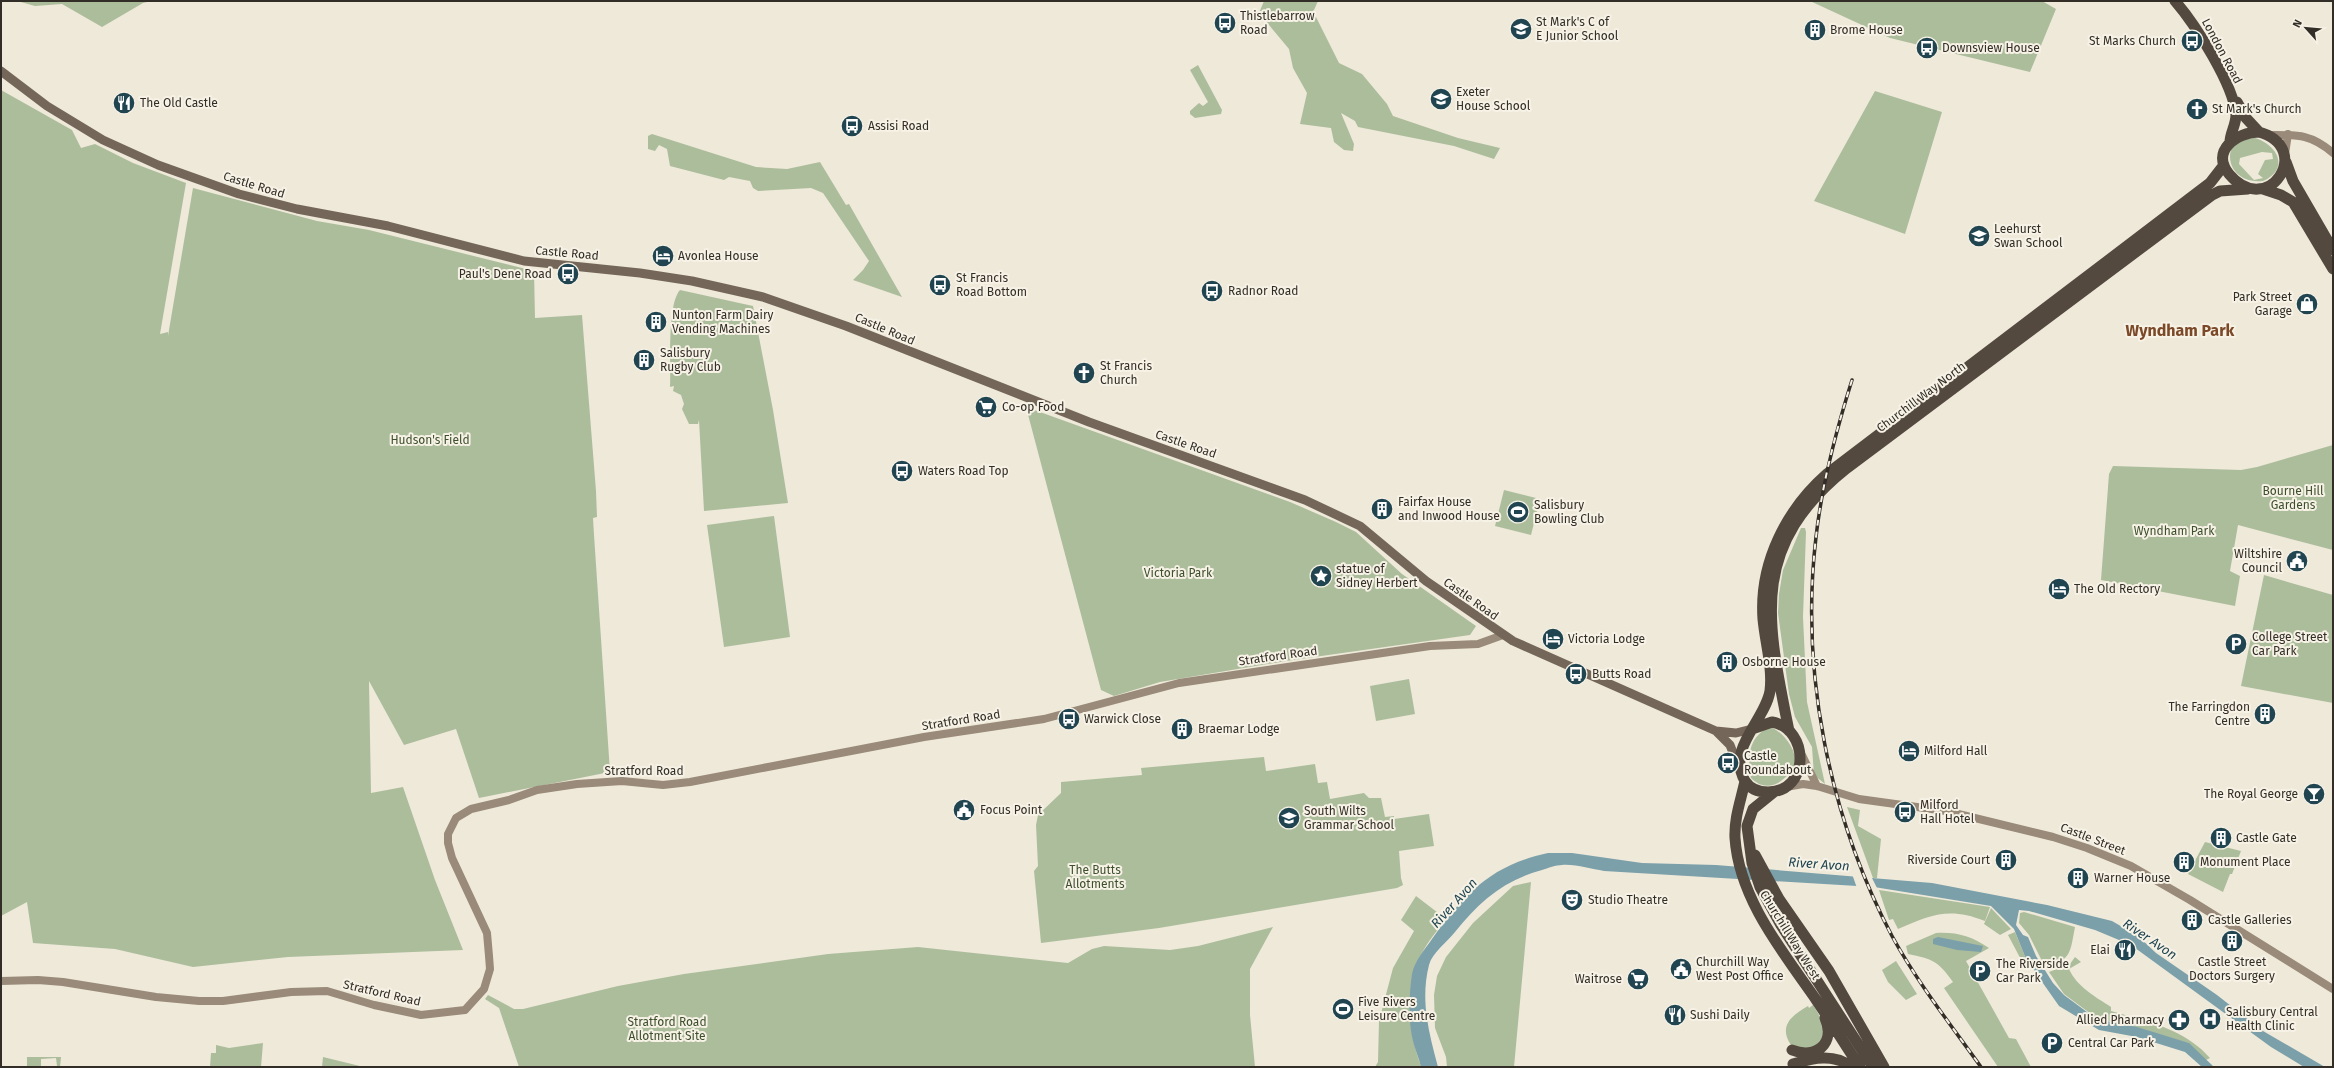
<svg xmlns="http://www.w3.org/2000/svg" width="2334" height="1068" viewBox="0 0 2334 1068" font-family="'Fira Sans',sans-serif">
	<rect width="100%" height="100%" fill="#efe9da"/>
	<path fill="#acbd9b" fill-rule="evenodd" d="M17 1H151L143 3 102 27 62 4 35 6Z
		M1264 1H1318L1314 10 1308 14 1310 19 1316 17 1339 63 1362 74 1387 104 1393 116 1458 138 1500 148 1494 159 1454 146 1358 127 1355 121 1341 113 1354 144 1353 151 1344 150 1334 142 1331 128 1300 124 1307 93 1293 68 1289 49 1259 13Z
		M1810 1H2042L2056 9 2030 72 1890 38Z
		M1198 65 1222 110 1221 114 1195 118 1190 114V111L1199 103 1203 106 1208 102 1190 70Z
		M1 90 72 130 81 148 95 144 133 163 186 183 160 334 168 332V336L193 188 317 221 369 230 534 271 535 318 582 315 596 491 597 517 593 518 594 535 610 772 479 798 456 729 404 745 369 681 371 793 403 787 435 880 463 950 288 957 193 967 115 949 33 943 27 902 1 916Z
		M1875 91 1942 112 1905 234 1814 201Z
		M652 134 756 167 787 169 820 162 846 205 849 204 902 297 853 280 863 270 869 261 823 193 811 188 758 191 753 188 750 181 729 177 724 180 670 166 667 149 659 145 655 151 648 149V136Z
		M2255 138C2278 145 2290 169 2263 181 2229 185 2220 148 2242 139 2246 138 2251 138 2255 138ZM2262 152 2272 153 2273 159 2265 160 2258 174 2263 178 2254 180 2239 164 2240 158Z
		M680 290 753 306 773 410 788 503 704 511 699 420 698 424H689L682 409 684 404 681 395 673 391 674 386 670 387C671 365 667 304 680 290Z
		M1026 407 1290 502 1336 522 1356 532 1402 574 1476 626 1470 635 1286 661 1160 682 1114 696 1101 690Z
		M2333 445V550L2238 525 2230 571 2240 576 2235 606 2101 580 2109 474 2113 466 2241 470 2257 467Z
		M1504 490 1540 499 1531 535 1495 526Z
		M774 516 790 637 724 647 707 525Z
		M1801 528H1805L1806 532 1803 617 1807 702 1825 784 1814 775 1812 747 1795 717 1789 694 1778 613 1779 594 1783 570Z
		M2264 575 2333 595V703L2241 686Z
		M1409 679 1415 714 1376 721 1370 686Z
		M1771 727C1785 734 1795 748 1796 764 1786 781 1768 795 1751 778 1747 759 1748 735 1771 727Z
		M1264 757 1266 771 1315 764 1318 783 1327 782 1330 799 1364 793 1369 798H1381L1385 817 1394 816V819L1429 814 1434 846 1399 851 1401 878 1403 885 1397 888 1159 928 1041 943 1034 871 1038 866 1036 825 1038 815 1061 793V782L1142 775 1141 768Z
		M1847 807 1860 810 1858 826 1881 839 1877 878H1873Z
		M2205 842 2241 851 2232 874H2230L2223 892 2188 874Z
		M1531 882 1514 1067H1447L1446 1057 1435 1028 1434 995 1437 976 1446 957 1473 923 1513 886Z
		M1879 890 1990 907 1985 921C1950 907 1932 914 1898 929L1893 919 1889 920Z
		M1416 896 1446 919C1438 930 1427 942 1421 955 1405 989 1408 1032 1421 1066L1375 1067 1378 1062 1379 1021 1393 968 1414 931 1401 920Z
		M1991 908 2011 929 2000 935 1984 924Z
		M2024 912 2075 927C2070 953 2072 958 2046 969L2029 935 2019 923 2020 913Z
		M1273 927 1250 969V1015L1255 1067H519L499 1008 485 999 488 995 514 1009H523L618 986 684 974 828 954 918 947 1068 963 1092 949 1104 946 1170 950 1198 946Z
		M2015 932 2026 959 2033 966 2026 969 2008 935Z
		M1936 933C1957 932 1971 936 1989 948L1966 961 2009 1038 2016 1039 2031 1067H1998L1944 988 1953 982C1938 961 1933 959 1908 954L1906 946Z
		M2075 957 2081 962 2069 969C2077 987 2096 997 2111 1007V1011C2146 1021 2185 1029 2210 1058L2206 1060 2188 1043 2095 1017 2064 994 2049 972 2070 964Z
		M1896 961 1917 994 1906 1000 1888 982 1882 970Z
		M1813 1005C1825 1024 1831 1036 1809 1050L1791 1045C1778 1026 1792 1015 1808 1006L1809 1008Z
		M263 1043 261 1067H210L211 1053H216V1045L229 1048Z
		M27 1057H61L60 1067 57 1066 56 1058 41 1059V1067H27Z
		M323 1057 364 1067H322Z"/>
	<path fill="#7ba0aa" d="M1548 853H1572L1642 863 1716 865 1932 883 2047 905 2112 921 2138 936 2156 953 2217 995 2263 1031 2325 1067H2304L2271 1047 2131 945 2095 930 2029 911 2019 910 2016 925 2023 935 2028 937 2036 956 2053 983 2064 995 2087 1012 2102 1020 2137 1027 2189 1043 2214 1067H2202L2185 1052 2137 1037 2099 1030 2059 1006 2026 959 2014 929 1991 906 1874 887 1604 871C1591 869 1576 864 1562 865 1556 865 1548 868 1542 870 1504 880 1479 902 1455 932 1447 942 1432 953 1429 965 1420 1001 1429 1033 1438 1067H1421C1419 1058 1415 1050 1413 1041 1408 1021 1409 994 1412 974 1414 962 1425 949 1432 939 1464 894 1491 865 1548 853Z
		M1938 937 1983 946 1981 952 1957 950 1933 944V939Z"/>
	<path fill="#efe9da" d="M1852 874 1871 876 1878 890 1857 888Z"/>
	<g fill="none" stroke-linecap="round" stroke-linejoin="round">
		<path stroke="#998a79" stroke-width="8" d="M2267 135C2296 135 2310 133 2333 153
			M2285 154 2288 134
			M1802 755 1817 786
			M1786 787 1803 784 1817 786 1859 799 1946 811 2053 837 2087 848 2131 866 2190 900 2333 989
			M1 981 38 980 63 982 156 997 199 1001H223L291 992 327 991 374 1005 421 1015 465 1010 484 989 490 969 489 956 487 933 452 858 448 843V834L456 818 471 809 509 800 537 790 577 784 622 781 663 785 690 782 924 737 1044 719 1179 683 1430 646 1478 644 1503 635"/>
		<path stroke="#746759" stroke-width="9" d="M1 71 47 106 103 140 158 165 239 194 297 209 388 226 524 261 640 273 692 281 763 297 846 326 1089 422 1305 500 1360 526 1426 581 1513 641 1716 731 1736 733 1752 729
			M1717 732 1730 745 1739 768"/>
		<path stroke="#53493f" stroke-width="11" d="M2175 1C2195 24 2234 85 2236 115 2236 125 2230 133 2230 142
			M2237 102 2246 118 2259 132
			M2259 132C2315 148 2268 220 2229 174 2210 151 2237 132 2259 132Z
			M2286 162 2293 181 2333 250
			M2263 189 2281 195 2293 202 2333 269
			M1752 729 1772 722C1810 729 1810 792 1768 792 1759 792 1750 789 1745 781 1726 748 1765 721 1770 691 1773 668 1765 642 1763 619 1759 563 1786 510 1827 474L2210 183 2224 165
			M1789 731C1767 621 1748 547 1847 468L2212 195 2220 191 2248 189
			M1745 781C1741 800 1734 818 1735 838 1739 899 1783 952 1817 1001 1832 1023 1845 1045 1860 1067
			M1774 792 1753 809 1747 826 1752 863 1760 887 1781 925 1873 1067
			M1755 855 1779 899 1829 971 1884 1067
			M1792 1050C1816 1060 1836 1043 1825 1018
			M1793 1064C1812 1058 1835 1053 1851 1067"/>
		<g stroke="#332d27" stroke-width="3.5">
			<path id="rail" d="M1852 380C1836 431 1822 483 1816 537 1800 672 1829 816 1892 936 1917 982 1951 1025 1981 1067"/>
		</g>
		<use href="#rail" stroke="#f7f2e6" stroke-width="2" stroke-dasharray="6" stroke-linecap="butt"/>
	</g>
	<defs>
		<g id="bus-disc" transform="scale(1.15)"><circle r="9.5" fill="#204551" stroke="#f7f2e6"/><path d="M-5-6H5V4H4V6H2V4H-2V6H-4V4H-5ZM-3.5-4V0h7V-4ZM-3.5 1.2v1.5H-2V1.2ZM2 1.2v1.5H3.5V1.2Z" fill="#fff"/></g>
		<g id="school-disc" transform="scale(1.15)"><circle r="9.5" fill="#204551" stroke="#f7f2e6"/><path d="M0-5L7-2L0 1L-7-2ZM-4 1L0 2.5L4 1V4Q0 6-4 4Z" fill="#fff"/></g>
		<g id="building-disc" transform="scale(1.15)"><circle r="9.5" fill="#204551" stroke="#f7f2e6"/><path d="M-4-6H4V6H1V3H-1V6H-4ZM-2.5-4.3h1.7v1.8h-1.7ZM.8-4.3h1.7v1.8H.8ZM-2.5-1h1.7V.8h-1.7ZM.8-1h1.7V.8H.8Z" fill="#fff"/></g>
		<g id="restaurant-disc" transform="scale(1.15)"><circle r="9.5" fill="#204551" stroke="#f7f2e6"/><path d="M-5-6h1v4h1v-4h1v4h1v-4h1v5L-1.5 .5V6h-2V.5L-5-1ZM5-6V6H3V1.5H1.5Q1.5-4 5-6Z" fill="#fff"/></g>
		<g id="church-disc" transform="scale(1.15)"><circle r="9.5" fill="#204551" stroke="#f7f2e6"/><path d="M-1.2-6h2.4v3.5h3.3v2.4h-3.3V6h-2.4V-.1h-3.3v-2.4h3.3Z" fill="#fff"/></g>
		<g id="hotel-disc" transform="scale(1.15)"><circle r="9.5" fill="#204551" stroke="#f7f2e6"/><path d="M-6-4.5h1.5V1H6V5H4.5V3h-9V5H-6ZM-4 0a1.8 1.8 0 1 1 3.6 0ZM.5 0V-2.5h3Q6-2.5 6 0Z" fill="#fff"/></g>
		<g id="shop-disc" transform="scale(1.15)"><circle r="9.5" fill="#204551" stroke="#f7f2e6"/><path d="M-5-2.5h2.3a2.7 3.5 0 0 1 5.4 0H5L5.5 6h-11ZM-1.5-2.5h3a1.5 2.3 0 0 0-3 0Z" fill="#fff"/></g>
		<g id="supermarket-disc" transform="scale(1.15)"><circle r="9.5" fill="#204551" stroke="#f7f2e6"/><path d="M-6-5.5h2.5l.6 2H6L4.5 2H-2.5L-4.4-4H-6ZM-1.5 3.2a1.3 1.3 0 1 0 .1 0ZM3 3.2a1.3 1.3 0 1 0 .1 0Z" fill="#fff"/></g>
		<g id="stadium-disc" transform="scale(1.15)"><circle r="9.5" fill="#204551" stroke="#f7f2e6"/><path d="M0-5a6.5 5 0 1 0 0 10a6.5 5 0 1 0 0-10ZM-3.5-1.8h7v3.6h-7Z" fill="#fff"/></g>
		<g id="civic-disc" transform="scale(1.15)"><circle r="9.5" fill="#204551" stroke="#f7f2e6"/><path d="M-.6-6.5H3V-4.5H.6V-3L4-1V1h2V6H-6V1h2V-1L-.6-3ZM-1.2 2.5V6h2.4V2.5Z" fill="#fff"/></g>
		<g id="sight-disc" transform="scale(1.15)"><circle r="9.5" fill="#204551" stroke="#f7f2e6"/><path d="M0-6L1.8-2.2L6-1.7L2.9 1.2L3.7 5.4L0 3.3L-3.7 5.4L-2.9 1.2L-6-1.7L-1.8-2.2Z" fill="#fff"/></g>
		<g id="parking-disc" transform="scale(1.15)"><circle r="9.5" fill="#204551" stroke="#f7f2e6"/><path d="M-3.5-5.5H1a3.5 3.5 0 0 1 0 7H-1V5.5H-3.5ZM-1-3.4V-.6H.8a1.4 1.4 0 0 0 0-2.8Z" fill="#fff"/></g>
		<g id="bar-disc" transform="scale(1.15)"><circle r="9.5" fill="#204551" stroke="#f7f2e6"/><path d="M-6-5H6L.8 .8V4.5H3.5V6h-7V4.5H-.8V.8Z" fill="#fff"/></g>
		<g id="theatre-disc" transform="scale(1.15)"><circle r="9.5" fill="#204551" stroke="#f7f2e6"/><path d="M-5-5.5Q0-4 5-5.5V0Q5 5 0 6Q-5 5-5 0ZM-3.3-2.5H-1v1.5H-3.3ZM1-2.5H3.3v1.5H1ZM-2.8 1Q0 5.5 2.8 1Z" fill="#fff"/></g>
		<g id="hospital-disc" transform="scale(1.15)"><circle r="9.5" fill="#204551" stroke="#f7f2e6"/><path d="M-5-5h3v3.5h4V-5h3V5h-3V1.5h-4V5h-3Z" fill="#fff"/></g>
		<g id="pharmacy-disc" transform="scale(1.15)"><circle r="9.5" fill="#204551" stroke="#f7f2e6"/><path d="M-2-6h4v4h4v4h-4v4h-4v-4h-4v-4h4Z" fill="#fff"/></g>
	</defs>
	<g fill-rule="evenodd">
		<use href="#bus-disc" x="1225" y="23"/>
		<use href="#school-disc" x="1521" y="29"/>
		<use href="#building-disc" x="1815" y="30"/>
		<use href="#bus-disc" x="2192" y="41"/>
		<use href="#bus-disc" x="1927" y="48"/>
		<use href="#school-disc" x="1441" y="99"/>
		<use href="#restaurant-disc" x="124" y="103"/>
		<use href="#church-disc" x="2197" y="109"/>
		<use href="#bus-disc" x="852" y="126"/>
		<use href="#school-disc" x="1979" y="236"/>
		<use href="#hotel-disc" x="663" y="256"/>
		<use href="#bus-disc" x="568" y="274"/>
		<use href="#bus-disc" x="940" y="285"/>
		<use href="#bus-disc" x="1212" y="291"/>
		<use href="#shop-disc" x="2307" y="304"/>
		<use href="#building-disc" x="656" y="322"/>
		<use href="#building-disc" x="644" y="360"/>
		<use href="#church-disc" x="1084" y="373"/>
		<use href="#supermarket-disc" x="986" y="407"/>
		<use href="#bus-disc" x="902" y="471"/>
		<use href="#building-disc" x="1382" y="509"/>
		<use href="#stadium-disc" x="1518" y="512"/>
		<use href="#civic-disc" x="2297" y="561"/>
		<use href="#sight-disc" x="1321" y="576"/>
		<use href="#hotel-disc" x="2059" y="589"/>
		<use href="#hotel-disc" x="1553" y="639"/>
		<use href="#parking-disc" x="2236" y="644"/>
		<use href="#building-disc" x="1727" y="662"/>
		<use href="#bus-disc" x="1576" y="674"/>
		<use href="#building-disc" x="2265" y="714"/>
		<use href="#bus-disc" x="1069" y="719"/>
		<use href="#building-disc" x="1182" y="729"/>
		<use href="#hotel-disc" x="1909" y="751"/>
		<use href="#bus-disc" x="1728" y="763"/>
		<use href="#bar-disc" x="2314" y="794"/>
		<use href="#civic-disc" x="964" y="810"/>
		<use href="#bus-disc" x="1905" y="812"/>
		<use href="#school-disc" x="1289" y="818"/>
		<use href="#building-disc" x="2221" y="838"/>
		<use href="#building-disc" x="2006" y="860"/>
		<use href="#building-disc" x="2184" y="862"/>
		<use href="#building-disc" x="2078" y="878"/>
		<use href="#theatre-disc" x="1572" y="900"/>
		<use href="#building-disc" x="2192" y="920"/>
		<use href="#building-disc" x="2232" y="941"/>
		<use href="#restaurant-disc" x="2125" y="950"/>
		<use href="#civic-disc" x="1681" y="969"/>
		<use href="#parking-disc" x="1980" y="971"/>
		<use href="#supermarket-disc" x="1638" y="979"/>
		<use href="#stadium-disc" x="1343" y="1009"/>
		<use href="#restaurant-disc" x="1675" y="1015"/>
		<use href="#hospital-disc" x="2210" y="1019"/>
		<use href="#pharmacy-disc" x="2179" y="1020"/>
		<use href="#parking-disc" x="2052" y="1043"/>
	</g>
	<g text-anchor="middle" dominant-baseline="central" stroke-width="4" stroke-linejoin="round" paint-order="stroke">
		<g font-size="12" fill="#332d27" stroke="#f7f2e6" text-anchor="start">
			<text x="1240" y="16">Thistlebarrow<tspan x="1240" dy="14">Road</tspan></text>
			<text x="1536" y="22">St Mark's C of<tspan x="1536" dy="14">E Junior School</tspan></text>
			<text x="1830" y="30">Brome House</text>
			<text x="2176" y="41" text-anchor="end">St Marks Church</text>
			<text x="1942" y="48">Downsview House</text>
			<text x="1456" y="92">Exeter<tspan x="1456" dy="14">House School</tspan></text>
			<text x="140" y="103">The Old Castle</text>
			<text x="2212" y="109">St Mark's Church</text>
			<text x="868" y="126">Assisi Road</text>
			<text x="1994" y="229">Leehurst<tspan x="1994" dy="14">Swan School</tspan></text>
			<text x="678" y="256">Avonlea House</text>
			<text x="552" y="274" text-anchor="end">Paul's Dene Road</text>
			<text x="956" y="278">St Francis<tspan x="956" dy="14">Road Bottom</tspan></text>
			<text x="1228" y="291">Radnor Road</text>
			<text x="2292" y="297" text-anchor="end">Park Street<tspan x="2292" dy="14">Garage</tspan></text>
			<text x="672" y="315">Nunton Farm Dairy<tspan x="672" dy="14">Vending Machines</tspan></text>
			<text x="660" y="353">Salisbury<tspan x="660" dy="14">Rugby Club</tspan></text>
			<text x="1100" y="366">St Francis<tspan x="1100" dy="14">Church</tspan></text>
			<text x="1002" y="407">Co-op Food</text>
			<text x="918" y="471">Waters Road Top</text>
			<text x="1398" y="502">Fairfax House<tspan x="1398" dy="14">and Inwood House</tspan></text>
			<text x="1534" y="505">Salisbury<tspan x="1534" dy="14">Bowling Club</tspan></text>
			<text x="2282" y="554" text-anchor="end">Wiltshire<tspan x="2282" dy="14">Council</tspan></text>
			<text x="1336" y="569">statue of<tspan x="1336" dy="14">Sidney Herbert</tspan></text>
			<text x="2074" y="589">The Old Rectory</text>
			<text x="2252" y="637">College Street<tspan x="2252" dy="14">Car Park</tspan></text>
			<text x="1568" y="639">Victoria Lodge</text>
			<text x="1742" y="662">Osborne House</text>
			<text x="1592" y="674">Butts Road</text>
			<text x="2250" y="707" text-anchor="end">The Farringdon<tspan x="2250" dy="14">Centre</tspan></text>
			<text x="1084" y="719">Warwick Close</text>
			<text x="1198" y="729">Braemar Lodge</text>
			<text x="1924" y="751">Milford Hall</text>
			<text x="1744" y="756">Castle<tspan x="1744" dy="14">Roundabout</tspan></text>
			<text x="2298" y="794" text-anchor="end">The Royal George</text>
			<text x="1920" y="805">Milford<tspan x="1920" dy="14">Hall Hotel</tspan></text>
			<text x="980" y="810">Focus Point</text>
			<text x="1304" y="811">South Wilts<tspan x="1304" dy="14">Grammar School</tspan></text>
			<text x="2236" y="838">Castle Gate</text>
			<text x="1990" y="860" text-anchor="end">Riverside Court</text>
			<text x="2200" y="862">Monument Place</text>
			<text x="2094" y="878">Warner House</text>
			<text x="1588" y="900">Studio Theatre</text>
			<text x="2208" y="920">Castle Galleries</text>
			<text x="2110" y="950" text-anchor="end">Elai</text>
			<text x="1696" y="962">Churchill Way<tspan x="1696" dy="14">West Post Office</tspan></text>
			<text x="2232" y="962" text-anchor="middle">Castle Street<tspan x="2232" dy="14">Doctors Surgery</tspan></text>
			<text x="1996" y="964">The Riverside<tspan x="1996" dy="14">Car Park</tspan></text>
			<text x="1622" y="979" text-anchor="end">Waitrose</text>
			<text x="1358" y="1002">Five Rivers<tspan x="1358" dy="14">Leisure Centre</tspan></text>
			<text x="2226" y="1012">Salisbury Central<tspan x="2226" dy="14">Health Clinic</tspan></text>
			<text x="1690" y="1015">Sushi Daily</text>
			<text x="2164" y="1020" text-anchor="end">Allied Pharmacy</text>
			<text x="2068" y="1043">Central Car Park</text>
		</g>
		<g font-size="12" fill="#332d27" stroke="#f7f2e6">
			<text transform="translate(2222 51) rotate(62)">London Road</text>
			<text transform="translate(254 185) rotate(17)">Castle Road</text>
			<text transform="translate(567 253) rotate(5)">Castle Road</text>
			<text transform="translate(885 329) rotate(23)">Castle Road</text>
			<text transform="translate(1921 397) rotate(-37)">Churchill Way North</text>
			<text transform="translate(1186 444) rotate(19)">Castle Road</text>
			<text transform="translate(1471 599) rotate(35)">Castle Road</text>
			<text transform="translate(1278 656) rotate(-8)">Stratford Road</text>
			<text transform="translate(961 720) rotate(-9)">Stratford Road</text>
			<text x="644" y="771">Stratford Road</text>
			<text transform="translate(2093 839) rotate(21)">Castle Street</text>
			<text transform="translate(1790 935) rotate(58)">Churchill Way West</text>
			<text transform="translate(382 993) rotate(13)">Stratford Road</text>
		</g>
		<g font-size="12" fill="#3d4f2d" stroke="#f7f2e6">
			<text x="430" y="440">Hudson's Field</text>
			<text x="2293" y="491">Bourne Hill<tspan x="2293" dy="14">Gardens</tspan></text>
			<text x="2174" y="531">Wyndham Park</text>
			<text x="1178" y="573">Victoria Park</text>
			<text x="1095" y="870">The Butts<tspan x="1095" dy="14">Allotments</tspan></text>
			<text x="667" y="1022">Stratford Road<tspan x="667" dy="14">Allotment Site</tspan></text>
		</g>
		<g font-size="13" font-style="italic" fill="#204551" stroke="#f7f2e6">
			<text transform="translate(1819 864) rotate(4)">River Avon</text>
			<text transform="translate(1454 903) rotate(-48)">River Avon</text>
			<text transform="translate(2150 939) rotate(34)">River Avon</text>
		</g>
		<g font-size="16" font-weight="bold" fill="#7b4927" stroke="#f7f2e6">
			<text x="2180" y="330">Wyndham Park</text>
		</g>
	</g>
	<rect width="2334" height="1068" fill="none" stroke="#332d27" stroke-width="4"/>
	<g transform="translate(2306 28) rotate(297)" stroke="#f7f2e6" stroke-width="3" paint-order="stroke">
	<path d="M0-3L7 15L0 10L-7 15Z" fill="#332d27"/>
	<text y="-6" font-size="11" font-weight="bold" text-anchor="middle" fill="#332d27">N</text>
	</g>
</svg>
